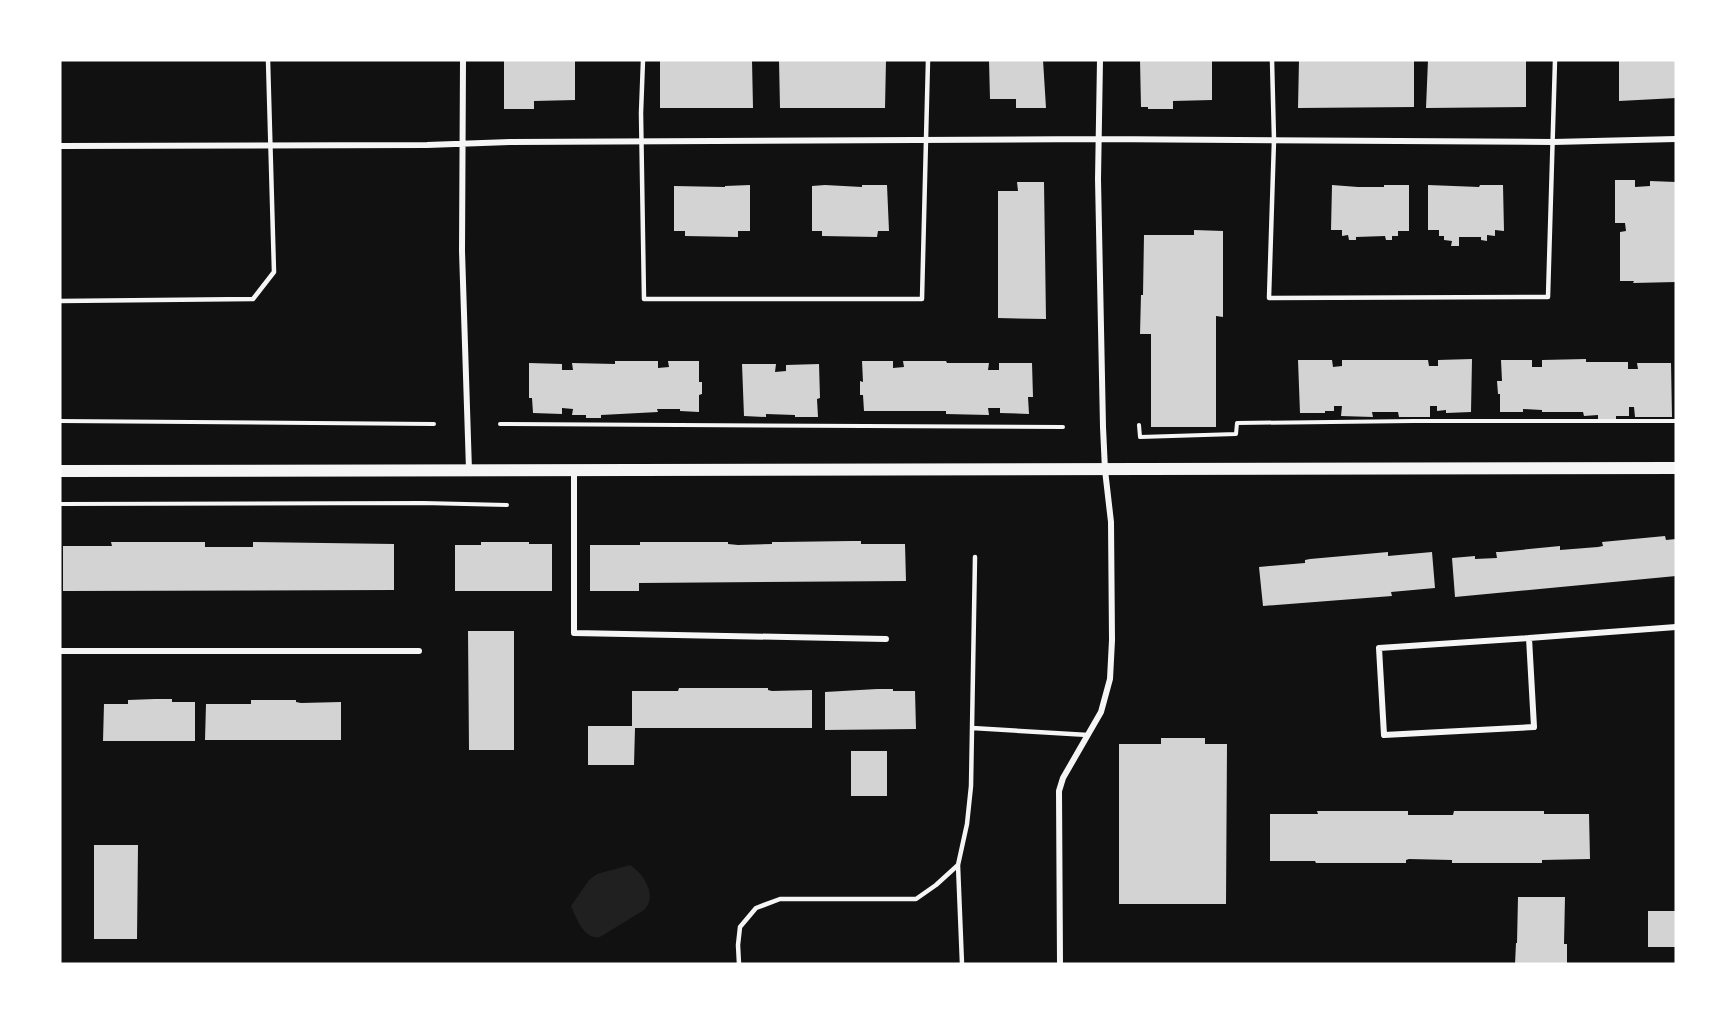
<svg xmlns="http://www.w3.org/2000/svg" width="1736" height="1024" viewBox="0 0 1736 1024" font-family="'Public Sans',sans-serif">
	<rect width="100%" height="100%" fill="#111"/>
	<path fill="#202020" d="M630 865C644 874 658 896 644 910L600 937C584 940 577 919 571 906L589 880 597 874Z"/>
	<path fill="#d3d3d3" d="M504 60H575V100L534 101V109H504Z
		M660 60H752L753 108H660Z
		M779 60H886L885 108H780Z
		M989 60H1043L1046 108H1016V99H990Z
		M1140 60H1212V100L1173 101V109H1148V107H1141Z
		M1299 60H1414V107L1298 108Z
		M1428 60H1526V107L1426 108Z
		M1619 60H1676V98L1619 101Z
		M1615 180H1635V187L1650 186V181L1676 182V282L1633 283 1634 281H1620V232L1626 231 1625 223H1615Z
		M1017 182H1044L1046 319 998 318V191H1018Z
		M750 185V231H738V237L685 236V231H674V186L725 187V186Z
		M825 185 862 187V185H887L889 231H878L877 237 822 236V231H812V186Z
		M1332 185 1358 187H1384V185H1409V231H1398V236H1392V240H1386L1385 236 1356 237V240H1349L1348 235 1342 236V230H1331Z
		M1428 185 1479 187 1480 185H1503L1504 231 1495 230V236L1487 235V241L1481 240V237H1459V246H1451L1452 241 1444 240V236H1439V230H1428Z
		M1194 230 1223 231V317L1216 316V427H1151V334H1140L1141 295H1143L1144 235H1194Z
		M1472 359 1471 412 1446 413V410L1437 411V406H1430V417H1399L1398 412H1372L1373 417 1341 416 1342 406H1334V411H1325V413H1300L1298 360H1332L1333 367 1342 366V360H1428L1429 366H1438V360Z
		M1586 359V362H1628V369H1638L1637 363H1671L1672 417H1635L1634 407H1629V416H1616V419H1598V415L1584 416 1583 412H1542V410L1523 409V412H1500V394H1498L1497 381H1502L1501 360H1532V367H1542V360Z
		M615 361H658V368L669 367 668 361H699V382H702V394L699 395V412L680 411V409H657L658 412 601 415V418H586V415H572L573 409 562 408V414L533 413 532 398H529V363L562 364V370H573L572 363 615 364Z
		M862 361H893V368L904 367 903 361H946L947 363H989L988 370H999V363H1032L1033 397H1028L1029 414 1000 413V408H988L989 415 946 414V411H864L863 395H860V381L863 382Z
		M742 364H776L775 372 786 371V365L819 364 820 398 817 399 818 417H795V415L766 414V417L744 416Z
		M1665 536 1666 540 1676 539V576L1455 597 1452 558 1475 556V559L1497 558 1496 552H1500L1560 546V550L1598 547 1603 546 1602 542Z
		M851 541H861V544H905L906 581 639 583V591H590V545H640V542H728V544L738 545 772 544V542H782Z
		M111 542H205V547H253V542L394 544V590L63 591V546H112Z
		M481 542H529V544H552V591H455V545H481Z
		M1388 552V556L1432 552 1435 588 1391 592 1392 596 1263 606 1259 567 1305 563V560L1310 559Z
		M468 631H514V750H469Z
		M679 688H768V690L772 691 812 690V728H635L634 765H588V726H632V691H678Z
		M877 689H893V691H915L916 729 825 730V692Z
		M155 699H172V702H195V741H103L104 704H128V700Z
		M251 700H296V702L301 703 341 702V740H205L206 704H251Z
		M1161 738H1205V744H1227L1226 904H1119V744H1161Z
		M851 751H887V796H851Z
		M1317 811H1408V815H1453L1454 811H1544V814H1589L1590 859 1542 860V863H1452V860L1409 859 1406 860V863H1316L1315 861H1270V814H1318Z
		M94 845H138L137 939H94Z
		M1518 897H1565L1564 944H1567V964H1515L1516 943H1517Z
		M1648 911H1676V947H1648Z"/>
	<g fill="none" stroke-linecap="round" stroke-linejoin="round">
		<path stroke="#f5f5f5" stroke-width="4" d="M60 421 434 424
			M500 424 1063 427
			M1139 425 1140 437 1236 434 1237 423 1414 421H1676
			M60 504 423 503 507 505"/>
		<path stroke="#f5f5f5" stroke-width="4.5" d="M643 60 641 113 644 299H922L928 60
			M1272 60 1274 140 1269 298 1548 297 1555 60
			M60 301 253 299 274 272 268 60
			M972 728 1088 735
			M739 964 738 945 740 927 756 908 780 899H916L936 885 958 865
			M962 964 958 865 967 824 971 786 975 557"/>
		<path stroke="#f5f5f5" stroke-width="6" d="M463 60 462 251 469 470
			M60 146 427 145 511 142 1099 139 1553 142 1676 139
			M574 470V633L886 639
			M1529 638 1379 648 1384 735 1534 727 1529 638 1676 627
			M60 651H419
			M1060 964 1059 791 1063 778 1101 712 1110 679 1112 640 1111 522 1105 470 1103 427 1098 179 1100 60"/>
		<path stroke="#f5f5f5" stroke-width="12" d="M60 471 1676 468"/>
	</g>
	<rect width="1736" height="1024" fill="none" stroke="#ffffff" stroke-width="123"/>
</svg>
